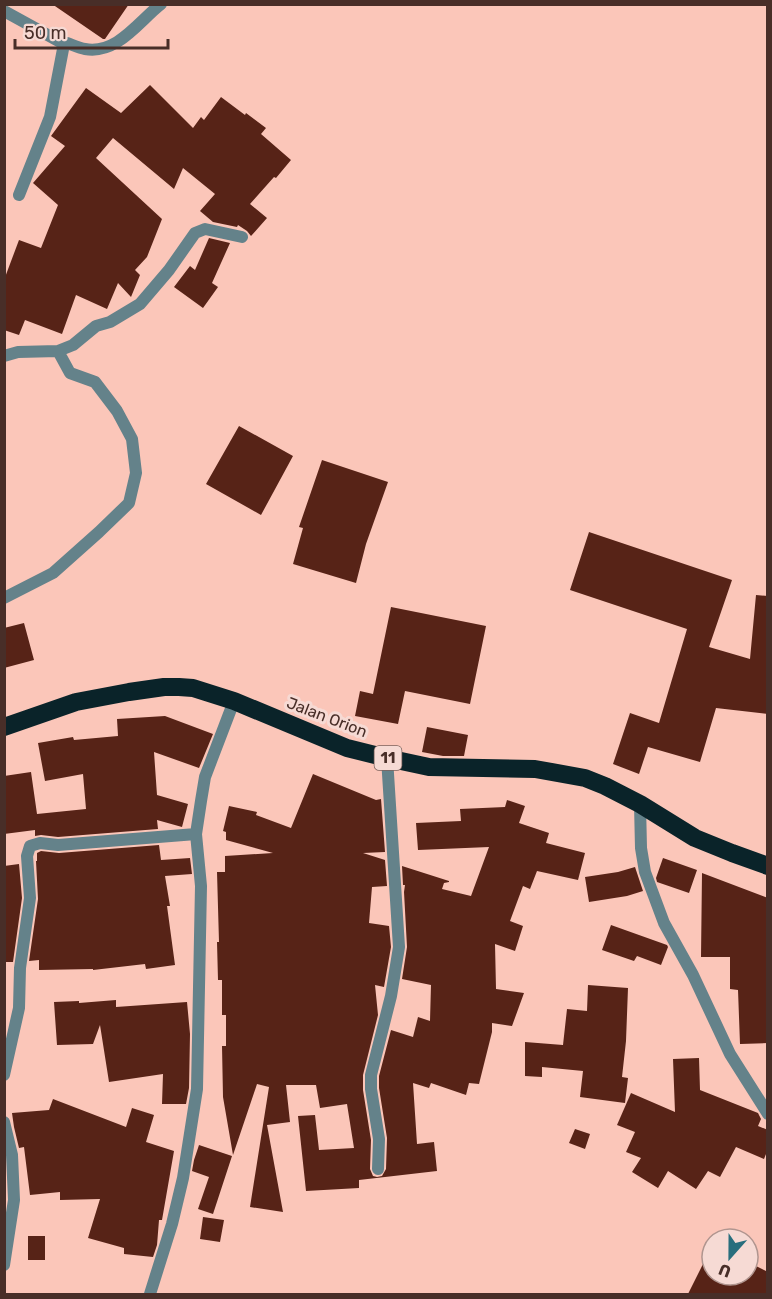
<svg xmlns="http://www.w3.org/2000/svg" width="772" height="1299" viewBox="0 0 772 1299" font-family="Rubik,sans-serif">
	<rect width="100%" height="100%" fill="#fbc6b9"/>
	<path fill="#572317" d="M52 4H129L105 39H103Z
		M150 85 193 128 201 117 204 120 221 97 245 115 246 113 266 128 261 134 291 160 276 178 274 177 250 204 267 218 251 236 247 231 238 225 237 227 213 222 200 211 215 194 183 168 174 189 113 138 96 158 162 219 147 257 135 270 140 275 131 297 118 283 107 309 76 295 62 334 25 320 19 335 4 330V280L19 240 41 248 58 205 33 183 65 146 51 136 86 88 121 113Z
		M209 238 230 243 212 283 218 287 203 308 174 287 190 266 195 270Z
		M239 426 293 456 261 515 206 484Z
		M322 460 388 482 366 544 356 583 293 564 303 528 299 527Z
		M589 532 732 580 709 647 750 659 756 595 768 596V714L716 708 700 762 648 747 639 774 613 764 630 713 659 723 687 629 570 590Z
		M391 607 486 626 470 704 405 691 398 724 355 716 360 691 373 694Z
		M24 623 34 660 4 668V628Z
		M165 716 213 734 199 768 154 752 157 795 188 804 182 827 157 820 158 829 58 837 41 835 35 836V830L4 834V776L31 772 37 814 86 809 83 774 45 781 38 743 73 737 74 740 118 736 117 719Z
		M427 727 468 735 464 756H443L422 752Z
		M313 774 376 800 381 799 385 852 363 853 385 860 387 886 372 887 369 923 389 926 391 947 384 987 375 985 378 1015 363 1075V1090L371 1140 370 1169 373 1176 377 1177 382 1176 386 1169 387 1138 379 1088V1076L391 1030 413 1037 418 1017 430 1021 431 985 402 979 407 947 404 892 405 885H403L402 866 449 881V882L444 883 442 889 471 896 489 847 418 850 416 823 461 821 460 809 505 807 507 800 525 806 519 823 549 833 546 843 585 853 578 880 537 871 530 889 523 886 510 921 523 926 515 951 495 944 496 989 524 993 512 1026 492 1023V1032L479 1084 469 1083 466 1095 431 1083 429 1088 413 1083 417 1144 434 1142 437 1171 359 1180V1188L306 1191 298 1116 315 1115 319 1150 354 1148 347 1104 320 1108 316 1085H286L290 1122 267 1125 283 1212 250 1207 269 1087 257 1084 233 1155 223 1097 222 1046H226V1015H222V980H218L217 942H219L217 872H225V856L273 853 226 840V832L223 831 229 806 257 812 256 815 291 828Z
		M159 845 161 860 190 858 192 874 165 876 170 906H167L175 965 146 969 145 964 93 970V969L39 970V960L29 961 38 899 36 861H37V853L41 851 59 853Z
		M663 858 697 870 689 893 657 882 656 878Z
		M19 864 22 898 13 962H4V866Z
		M635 867 643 891 627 896 589 902 585 877 618 872Z
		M702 873 768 898V1043L740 1044 738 990 730 989V957H701Z
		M611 925 667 945 668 947 661 965 637 956 634 961 602 950Z
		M588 985 628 988 626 1041 622 1077 628 1078 625 1103 580 1097 583 1071 542 1067V1077L525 1076V1042L563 1045 567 1009 587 1011Z
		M116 1000V1007L187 1002 190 1034 189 1088 186 1104H162L163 1074 109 1082 100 1025 93 1044 57 1045 54 1002 79 1001V1003Z
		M699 1058 700 1090 758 1113 761 1119 758 1126 768 1130V1149L764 1159 736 1147 720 1177 708 1171 696 1189 668 1171 658 1188 632 1172 641 1158 626 1152 635 1132 617 1125 631 1093 675 1112 673 1059Z
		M53 1099 126 1127 132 1108 154 1115 146 1142 174 1151 162 1220H159L157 1245 153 1257 124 1254V1248L88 1238 100 1199 60 1200V1192L30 1195 24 1147 19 1148 14 1127 12 1113 49 1110Z
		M575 1129 590 1134 585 1149 569 1143Z
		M199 1145 232 1156 213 1214 198 1209 209 1177 192 1171 194 1160Z
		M203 1217 224 1220 220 1242 200 1239Z
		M28 1236H45V1260H28Z
		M712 1246V1275H748V1262L768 1272V1294H688Z"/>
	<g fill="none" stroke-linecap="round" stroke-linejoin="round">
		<path stroke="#64828a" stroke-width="12" d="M4 11 64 44 67 43C73 45 79 48 85 49 117 55 139 21 161 4
			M19 195 50 117 64 44
			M4 356 18 352 58 351 73 345 96 326 110 322 140 304 169 270 195 233 205 229 242 237
			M4 598 53 573 99 532 129 503 136 473 132 439 117 411 95 382 70 373 58 351
			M640 804 641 848 645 872 664 923 693 975 730 1054 768 1114
			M4 1075 19 1008 20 968 30 898 27 856 30 846 40 843 58 845 196 834
			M4 1122 12 1155 14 1200 4 1265
			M378 1169 379 1139 371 1089V1075L391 996 399 947 387 758
			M150 1294 172 1224 183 1178 197 1089 201 886 196 834 201 801 205 777 234 701"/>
		<path stroke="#0a2329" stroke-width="18" d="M4 727 76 702 129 692 164 687H179L193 688 234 701 347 748 387 758 429 767 535 769 585 778 605 786 640 804 695 838 732 853 768 866"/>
	</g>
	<g text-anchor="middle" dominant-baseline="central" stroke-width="6" stroke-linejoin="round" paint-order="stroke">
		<rect fill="#f6dad4" stroke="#7c625c" stroke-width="1.5" x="374.5" y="746" width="27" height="24" rx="4.5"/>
		<g font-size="15" font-weight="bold" fill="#482e28">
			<text x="388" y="758">11</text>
		</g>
		<g font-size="16" fill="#482e28" stroke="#f6dad4">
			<text transform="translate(327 717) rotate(21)">Jalan Orion</text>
		</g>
	</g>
	<rect width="772" height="1299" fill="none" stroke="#482e28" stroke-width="12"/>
	<g transform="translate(730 1257) rotate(201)"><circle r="28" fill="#f6dad4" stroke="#b0958f" stroke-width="1.5"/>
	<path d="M0-4.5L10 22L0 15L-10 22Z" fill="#286e7d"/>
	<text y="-9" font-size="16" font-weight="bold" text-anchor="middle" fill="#482e28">U</text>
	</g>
	<path d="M15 39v9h153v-9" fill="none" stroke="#482e28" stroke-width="3"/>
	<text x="24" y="39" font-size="18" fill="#482e28" stroke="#f6dad4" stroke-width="4.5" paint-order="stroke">50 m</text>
</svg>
